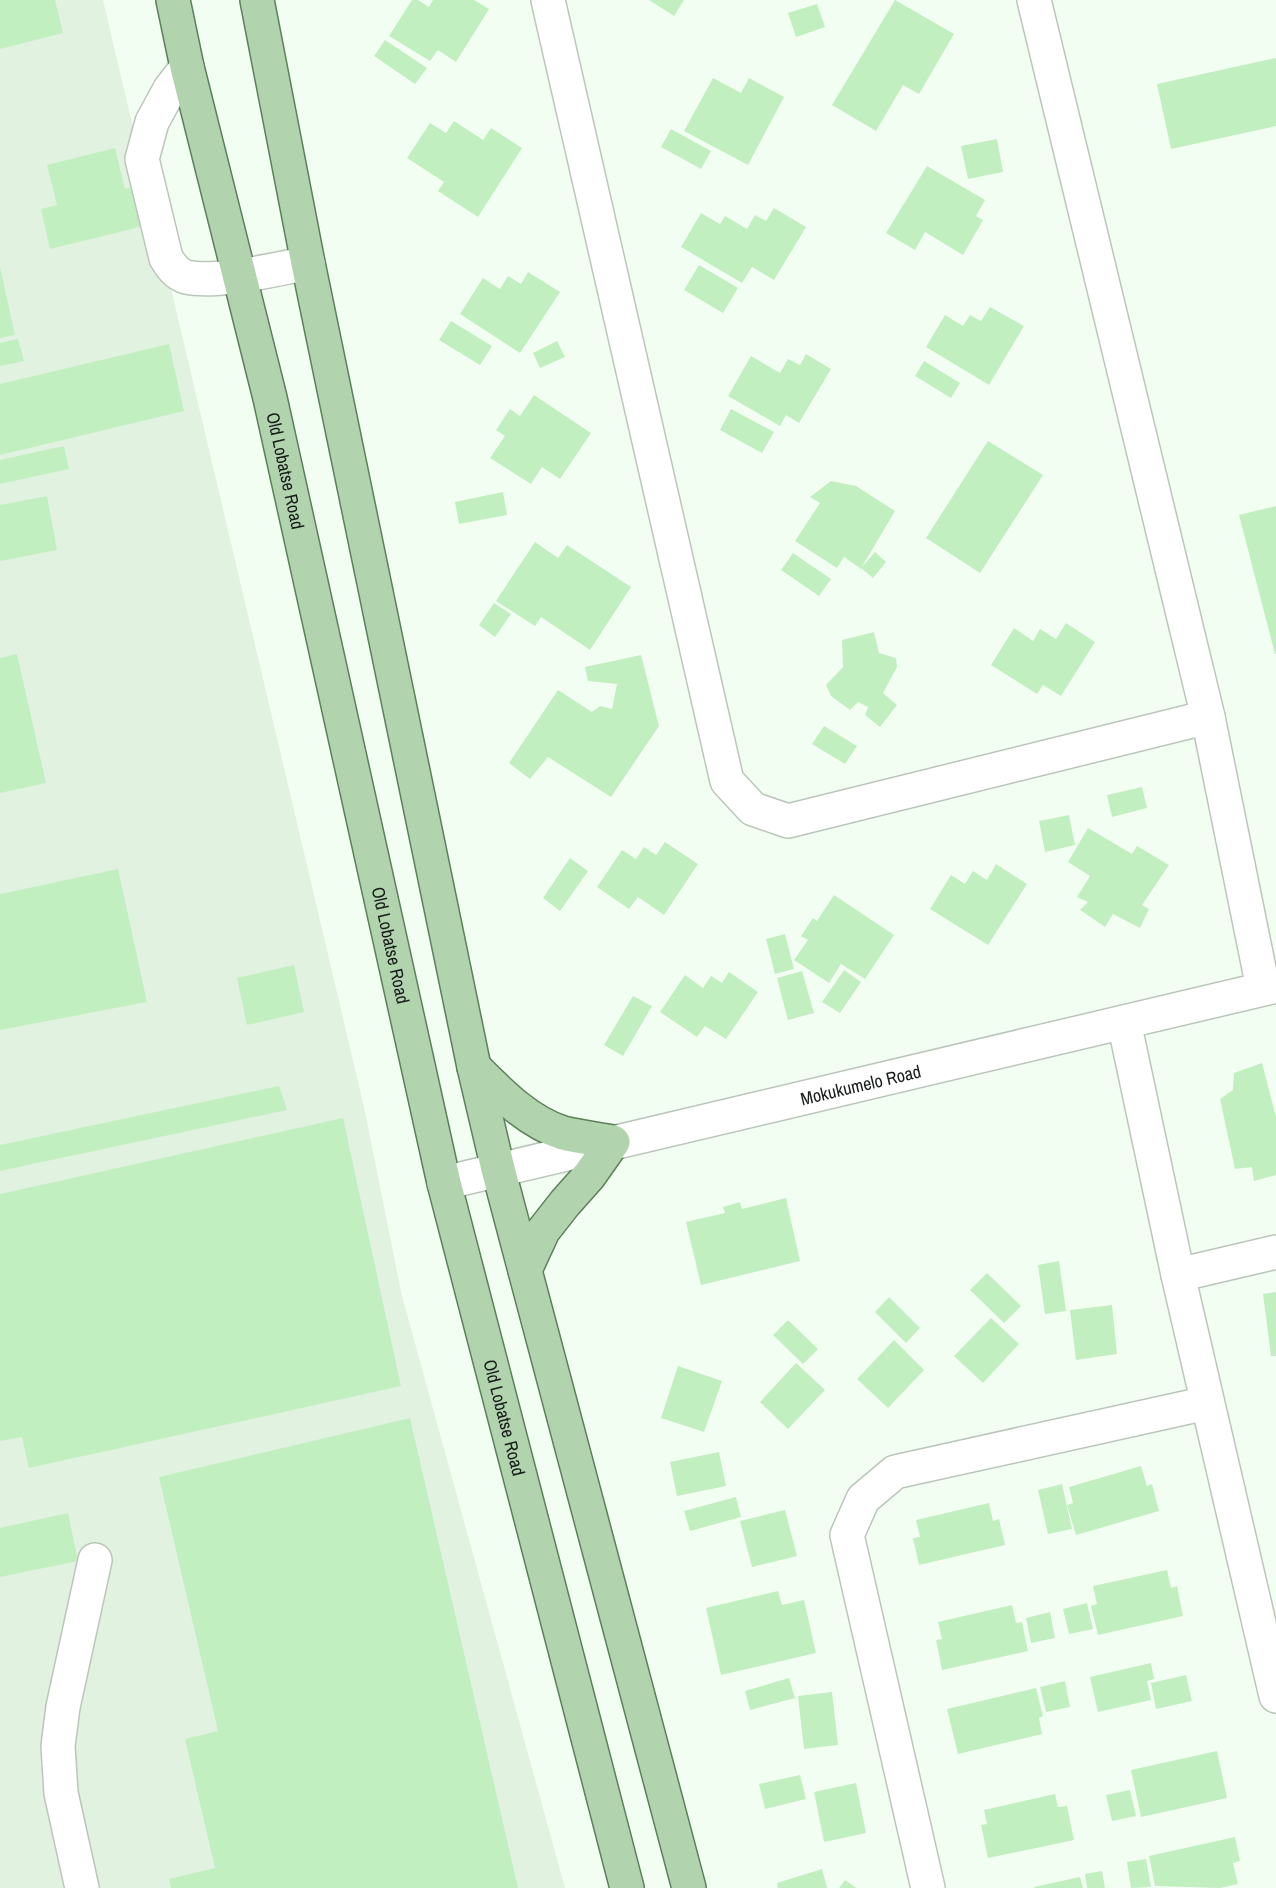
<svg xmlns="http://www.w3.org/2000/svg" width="1276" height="1888" viewBox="0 0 1276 1888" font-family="'Archivo Narrow',sans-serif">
	<rect width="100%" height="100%" fill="#f3fef2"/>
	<path fill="#e2f2e0" d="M0 0H103L364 1107 402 1296 565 1888H0Z"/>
	<path fill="#c2efc0" d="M0 0H55L63 33 0 49Z
		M412 0H418L429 7 433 0H474L489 9 456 62 438 50 430 61 389 36Z
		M649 0H684L674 16Z
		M895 0 954 34 919 94 903 85 876 131 832 105Z
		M817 4 825 27 796 37 788 13Z
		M385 40 427 68 415 84 374 56Z
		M1276 58V126L1171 149 1157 84Z
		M713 78 741 93 749 78 784 97 748 165 684 131Z
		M454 121 483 140 491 128 522 148 478 217 438 191 444 182 407 158 430 123 446 133Z
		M671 129 711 151 701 169 661 147Z
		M997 139 1003 172 968 179 961 146Z
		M115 148 125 189 139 185 148 225 50 249 41 209 57 205 47 165Z
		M927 166 985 200 976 216 983 220 963 255 925 232 915 250 886 233Z
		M774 208 806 227 774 280 752 267 742 283 681 247 701 213 720 224 725 216 747 229 755 215 766 221Z
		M699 265 738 288 723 313 684 290Z
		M0 267 15 335 0 338Z
		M528 272 560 292 520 353 460 314 483 278 500 289 508 276 521 284Z
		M990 307 1024 326 989 385 926 347 945 315 963 326 970 315 981 321Z
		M451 321 492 346 480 365 439 340Z
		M18 339 24 361 0 366V343Z
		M557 341 565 357 540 368 533 353Z
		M169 344 184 411 0 455V384Z
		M806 354 831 369 799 423 786 415 780 426 728 396 751 356 780 373 788 359 800 365Z
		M924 361 960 383 951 398 915 376Z
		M534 395 591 433 560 479 542 467 531 484 490 458 505 436 496 430 510 409 520 416Z
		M731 409 774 432 762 453 720 430Z
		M988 441 1043 475 980 573 926 538Z
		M64 446 69 469 0 484V460Z
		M831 481 856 486 895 511 860 570V568L844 557 837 568 795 541 820 503 810 497Z
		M503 492 507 515 459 524 455 502Z
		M47 496 57 550 0 561V505Z
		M1276 506V654H1275L1239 515Z
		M535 542 558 558 567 545 631 587 590 650 541 617 535 626 496 601Z
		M875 552 886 562 873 578 861 568Z
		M793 553 831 579 819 596 781 570Z
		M494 603 511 614 495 637 479 625Z
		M1066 623 1095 642 1061 696 1043 685 1037 694 991 665 1014 628 1033 641 1040 629 1056 639Z
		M874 632 879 653 896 658 897 667 883 693 897 705 880 727 865 715 868 707 858 702 850 710 831 696 826 685 843 667 842 640Z
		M17 654 46 783 0 793V658Z
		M641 655 659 726 611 797 548 757 530 779 509 763 558 690 592 712 600 706 612 709 617 684 588 681 585 667Z
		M824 726 857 746 845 764 812 744Z
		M1142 787 1147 808 1112 817 1107 795Z
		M1069 815 1075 845 1045 852 1039 821Z
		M1088 828 1132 854 1137 846 1169 865 1142 905 1149 909 1140 928 1113 914 1105 927 1080 910 1088 902 1077 897 1090 876 1068 862Z
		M665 842 698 864 664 915 638 897 629 909 597 887 622 850 636 859 644 847 656 855Z
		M570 858 588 871 560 911 543 898Z
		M996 864 1027 884 988 945 930 909 951 875 965 884 973 871 987 880Z
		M118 869 147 1002 0 1030V894Z
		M834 895 894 935 865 979 841 964 829 983 794 960 808 940 801 936 813 918 817 921Z
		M785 934 794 969 775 974 766 939Z
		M294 965 304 1012 247 1025 237 978Z
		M844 970 861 982 840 1013 822 1002Z
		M802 971 814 1013 788 1020 777 978Z
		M729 972 758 992 726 1039 705 1026 697 1037 660 1012 685 975 703 988 711 976 722 983Z
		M633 996 652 1006 623 1056 604 1045Z
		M1262 1063 1276 1117V1175L1254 1181 1252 1167 1235 1169 1220 1099 1233 1090 1234 1073Z
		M279 1086 287 1110 0 1171V1145Z
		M343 1118 401 1386 29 1468 22 1437 0 1441V1194Z
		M786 1198 800 1261 701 1285 686 1222 725 1213 723 1207 740 1202 742 1209Z
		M1059 1261 1066 1311 1045 1314 1038 1265Z
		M987 1273 1021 1306 1004 1323 970 1290Z
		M1276 1292V1356H1271L1263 1294Z
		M889 1297 920 1328 906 1343 875 1312Z
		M1112 1305 1117 1354 1076 1360 1070 1310Z
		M991 1318 1019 1344 983 1383 954 1356Z
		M788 1320 818 1349 803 1364 773 1335Z
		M894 1340 924 1370 888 1408 857 1379Z
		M796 1363 825 1390 788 1429 760 1402Z
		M678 1366 722 1381 704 1432 661 1418Z
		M410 1418 518 1888H171L169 1879 215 1868 185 1739 218 1731 159 1477Z
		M719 1452 726 1486 677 1496 670 1462Z
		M1141 1466 1147 1486 1152 1484 1159 1511 1076 1535 1067 1505 1073 1503 1069 1487Z
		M1062 1484 1072 1529 1048 1534 1038 1490Z
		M736 1497 741 1517 690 1531 684 1511Z
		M989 1503 993 1521 999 1519 1005 1545 919 1565 913 1538 920 1537 916 1520Z
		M785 1510 797 1556 752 1567 740 1521Z
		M68 1513 78 1561 0 1577V1528Z
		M1167 1570 1171 1588 1177 1586 1183 1616 1098 1635 1091 1606 1097 1604 1093 1586Z
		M778 1591 782 1605 804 1600 816 1653 721 1675 706 1608Z
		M1087 1603 1093 1629 1069 1634 1063 1609Z
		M1012 1605 1016 1623 1022 1622 1028 1651 942 1670 936 1640 942 1639 938 1622Z
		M1050 1612 1055 1638 1031 1643 1026 1618Z
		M1151 1663 1154 1679 1147 1681 1151 1700 1098 1712 1090 1677Z
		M1186 1675 1192 1701 1156 1709 1151 1683Z
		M789 1678 795 1698 750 1710 745 1691Z
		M1065 1681 1070 1707 1046 1712 1040 1687Z
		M1036 1688 1043 1716 1039 1718 1042 1734 958 1754 947 1709Z
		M832 1692 838 1745 804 1749 798 1696Z
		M1217 1751 1227 1798 1141 1817 1131 1770Z
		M800 1775 806 1799 765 1809 759 1784Z
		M856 1783 866 1833 824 1842 814 1792Z
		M1130 1790 1136 1816 1112 1821 1106 1795Z
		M1055 1794 1058 1807 1067 1806 1074 1840 988 1858 981 1825 987 1824 984 1810Z
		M1235 1837 1240 1861 1233 1863 1238 1884 1220 1888 1155 1886 1149 1856Z
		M1146 1859 1151 1887 1131 1888 1127 1862Z
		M822 1869 827 1888H778L777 1883Z
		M1102 1871 1105 1888H1087L1085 1874Z
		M1080 1877 1083 1888H1034V1887Z
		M845 1880 856 1888H839Z"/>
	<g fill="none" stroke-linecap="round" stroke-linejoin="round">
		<g stroke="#bbc6ba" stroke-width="36">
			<g id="minor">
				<path d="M548 0 727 781 753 809 788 821 1208 717"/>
				<path d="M1034 0 1208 717 1263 988"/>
				<path d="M187 67 170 89 152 122 142 159 166 258C171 266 176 274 186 277 216 284 277 269 308 263"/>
				<path d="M1124 1022 1178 1275 1276 1696"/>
				<path id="s1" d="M444 1183 1276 986"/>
				<path d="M1178 1275 1276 1252"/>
				<path d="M82 1888 61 1793 58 1746 63 1707 95 1560"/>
				<path d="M928 1888 847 1535 863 1499 895 1472 1207 1403"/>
			</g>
		</g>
		<g stroke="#5a8158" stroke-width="36">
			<g id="major">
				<path id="s2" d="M173 0 187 67 270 398 444 1183 627 1888"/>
				<path d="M257 0 308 263 474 1067 498 1169 689 1888"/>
				<path d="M474 1067C500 1093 528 1122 563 1133 579 1137 597 1139 613 1142L589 1176 565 1203 543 1231 525 1270"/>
			</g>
		</g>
		<use href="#minor" stroke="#fff" stroke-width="33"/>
		<use href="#major" stroke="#b1d4af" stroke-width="33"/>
	</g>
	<g text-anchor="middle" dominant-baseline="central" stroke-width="4.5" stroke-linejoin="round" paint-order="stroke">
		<g font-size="18" fill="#181c18" stroke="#fff">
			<text stroke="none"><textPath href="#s2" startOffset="484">Old Lobatse Road</textPath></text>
			<text stroke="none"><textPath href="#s2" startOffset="970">Old Lobatse Road</textPath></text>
			<text stroke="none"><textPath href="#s1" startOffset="428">Mokukumelo Road</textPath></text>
			<text stroke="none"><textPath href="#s2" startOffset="1456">Old Lobatse Road</textPath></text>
		</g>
	</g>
</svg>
